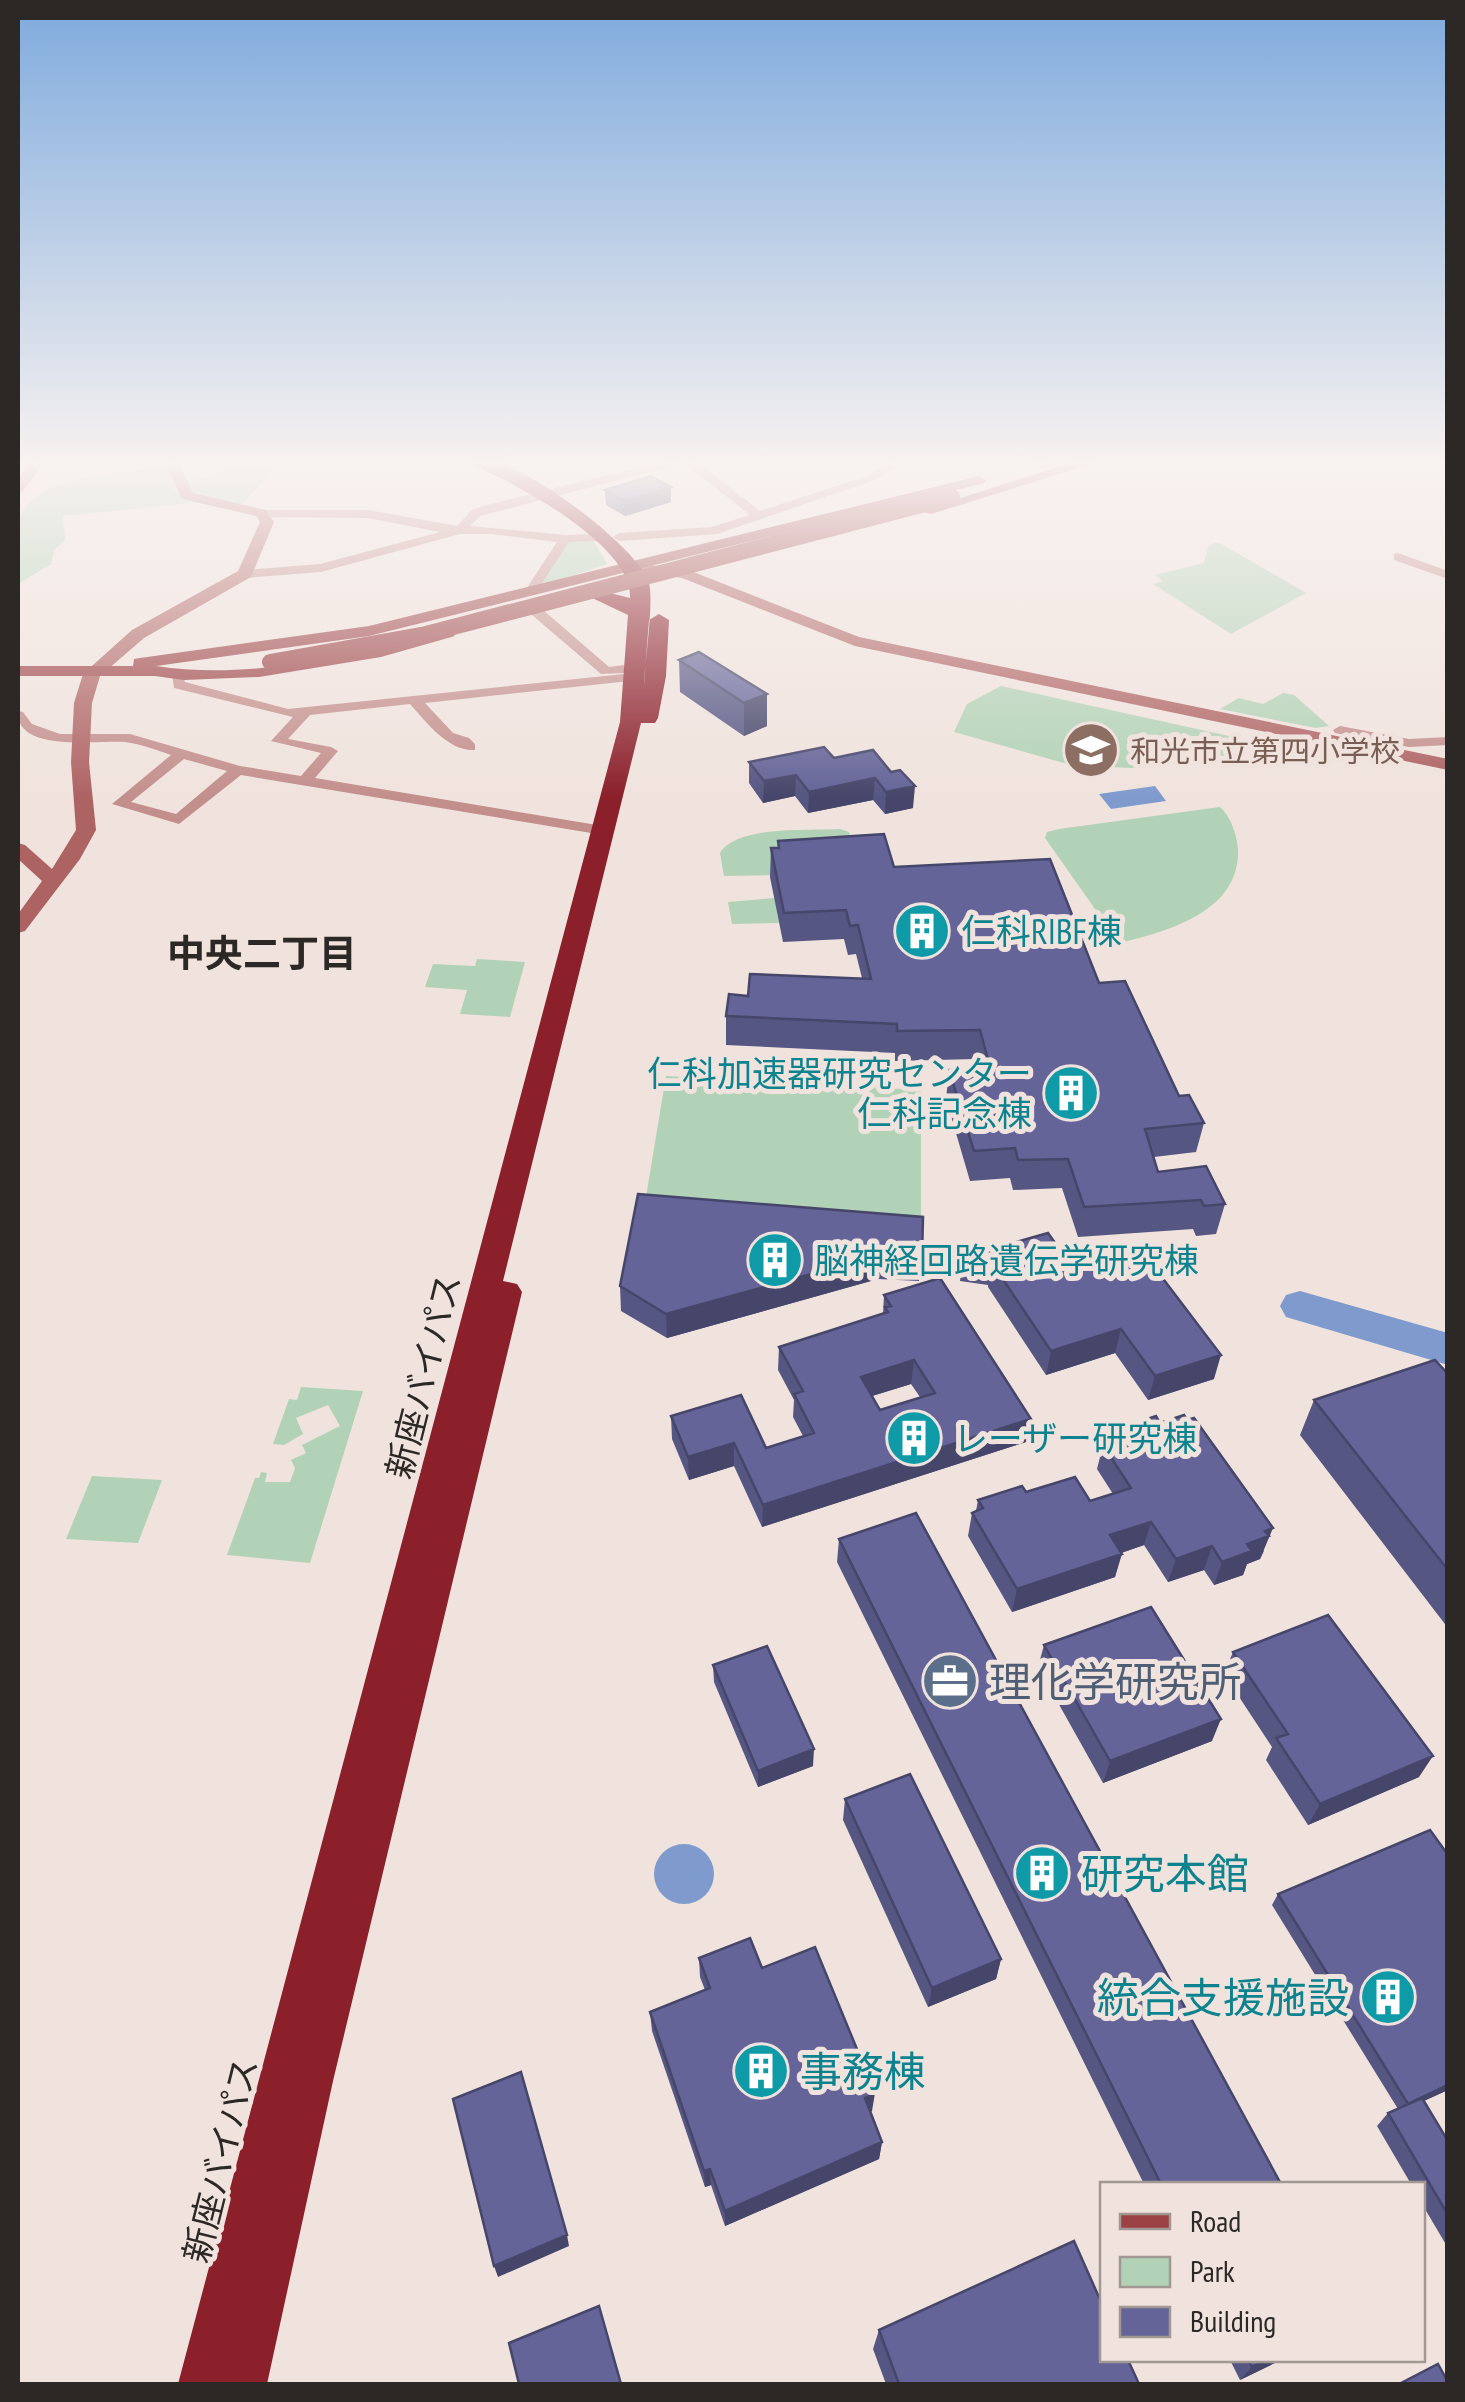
<svg xmlns="http://www.w3.org/2000/svg" width="1465" height="2402" viewBox="0 0 1465 2402" font-family="'PT Sans Narrow','Noto Sans JP',sans-serif">
	<rect width="100%" height="100%" fill="#f0e3dd"/>
	<path fill="#b1d2b6" d="M229 461H270L275 469 241 505 195 497 186 483 227 470Z
		M157 466H169L175 490 190 503 63 516 65 540 54 550 51 564 18 584C18 566 12 538 18 521 37 472 113 478 157 466Z
		M593 540 607 564 545 585 540 582 568 541Z
		M1216 543H1220L1306 593 1231 634 1153 584 1163 581 1155 575 1204 563 1209 545Z
		M1001 686 1238 738 1239 754 1131 768 1071 765 954 732 967 704Z
		M1283 693 1294 695 1329 726 1316 728 1220 709 1239 698 1263 704Z
		M1220 807C1231 817 1237 835 1238 850 1240 912 1166 932 1119 943L1045 838 1047 832 1059 829Z
		M840 829 849 832 857 863 778 875 724 876 720 853C737 825 810 831 840 829Z
		M775 898 779 923 732 924 728 902Z
		M477 959 525 962 510 1017 460 1014 467 990 425 987 433 964 475 966Z
		M666 1076 921 1090V1219L645 1203Z
		M301 1387 363 1391 310 1563 227 1555 255 1478H259L261 1472 267 1473 265 1482H290L295 1468 291 1460 306 1453 302 1445 340 1426 328 1405 296 1418 303 1434 284 1445 273 1444 289 1399 297 1400Z
		M92 1476 162 1480 138 1543 66 1539Z"/>
	<path fill="#7f9bcd" d="M1155 786 1166 801 1111 809 1099 794Z
		M654 1874a30 30 0 1 1 60 0a30 30 0 1 1-60 0Z"/>
	<g fill="none" stroke-linecap="round" stroke-linejoin="round">
		<path fill="#7f9bcd" fill-rule="evenodd" d="M1300 1291 1448 1333V1365L1286 1317 1280 1306 1286 1295Z"/>
		<path fill="#c38f8d" fill-rule="evenodd" d="M665 461H696L760 511 867 476 893 461H906L875 480 717 534 619 541 613 537 619 533 712 527 750 515 684 463 480 516 470 526 565 535 603 534V540L599 541 569 542 540 586 543 590 537 594 528 586 557 542 491 534H460L321 572 245 578 239 574 245 570 320 564 440 532 368 518 261 517 255 513 257 510H368L457 526 472 510 483 506Z
			M1023 461H1056L1045 470Z
			M1398 553 1448 571V579L1394 560V554Z
			M532 609H542L609 667 624 665 631 669 624 673 601 674 532 615Z
			M634 673 639 674V680L425 703 453 733 469 738 475 744V750C449 752 427 723 410 704L310 715 288 739 331 747 338 751 315 778 609 827V833L603 835 241 775 179 824 112 804 171 755C157 750 141 744 125 742 97 740 15 753 18 711L23 712 32 724 60 734H130L240 766 301 776 321 753 271 741 293 717 174 688 172 674H182L185 682 288 709ZM184 759 227 771 176 814 131 802Z
			M1340 726 1409 739 1448 737V745L1409 747 1335 733 1333 730Z"/>
		<path fill="#ae6363" fill-rule="evenodd" d="M31 461H45L23 491 18 492V479Z
			M164 461H178L193 493 266 510 274 522 251 577 144 638 100 676 92 703 89 762 96 830 80 859 25 931 18 933V914L42 881 18 859V843L25 845 52 869 76 830 71 762 74 703 83 674 132 630 238 571 260 522 256 516 182 499Z
			M630 562 691 571 859 637 1448 759V770L855 646 682 578 624 570V564Z"/>
		<path fill="#9c4245" fill-rule="evenodd" d="M1077 461H1101L931 514 919 511Z
			M979 476 986 480 984 483 369 636 156 666C252 681 354 654 447 631L455 636 381 657 259 677 184 680 155 676H18V666H133L134 659 140 658 369 626Z"/>
		<path fill="#8b202b" fill-rule="evenodd" d="M469 461C476 461 485 460 492 461 530 468 637 546 649 583 654 601 645 662 644 684L649 620 659 614 669 620 666 676 658 718 655 723H641L503 1281 517 1284 522 1292 333 2081 267 2384H178L620 722 628 615 588 596 598 590 630 598C633 553 546 502 510 483 497 475 480 470 469 461Z"/>
		<path stroke="#9c4245" stroke-width="16" d="M270 662 426 634 952 497"/>
	</g>
	<path fill="#565683" fill-rule="evenodd" d="M671 487V502L625 516 606 505 605 490Z
		M679 660 767 694V726L744 736 680 692Z
		M873 750 913 808 885 814 873 800 808 813 795 796 763 803 749 783V762L834 758Z
		M778 841 894 867 1099 983 1179 1096 1204 1123 1196 1152 1154 1157 1158 1172 1225 1204 1216 1234 1196 1236 1193 1229 1078 1237 1062 1188 1013 1190 1010 1178 970 1181 946 1099 949 1070 978 1068 976 1059 895 1061V1053L726 1045V1016L748 996 862 978 856 954 848 955 844 939 783 942 770 877 771 848H778Z
		M638 1194 922 1257 919 1281 878 1279 667 1338 621 1311 620 1286Z
		M963 1257 1075 1271 1214 1379 1148 1400 1115 1353 1046 1375 988 1287V1285L960 1281Z
		M884 1295 1031 1419 1026 1442 762 1527 734 1466 689 1480 672 1439 671 1416 766 1448 803 1436 793 1417 794 1400 778 1370 779 1347 883 1314ZM911 1384 920 1397 880 1410 872 1396Z
		M1448 1374V1628L1300 1435 1314 1400Z
		M1126 1426 1264 1551 1260 1559 1247 1564 1243 1575 1214 1585 1204 1570 1168 1582 1144 1545 1121 1553 1115 1577 1012 1612 968 1536 972 1513 976 1511 978 1500 1026 1492 1090 1501 1113 1494 1097 1469 1103 1445 1123 1439Z
		M839 1539 1281 2184H1144L837 1562Z
		M1044 1645 1212 1741 1103 1783 1038 1667Z
		M1233 1652 1419 1777 1308 1825 1266 1760 1272 1747 1224 1674Z
		M713 1665 813 1766 758 1787 714 1682Z
		M845 1799 1001 1959 996 1979 928 2007 843 1820Z
		M1448 1855V2090L1423 2101 1448 2141V2248L1422 2204V2184H1411L1377 2126 1388 2113 1398 2109 1272 1905 1278 1894Z
		M699 1958 762 1968 872 2111 870 2112 882 2142 879 2159 725 2226 711 2185 705 2187 652 2031 650 2012 705 1990 700 1977Z
		M879 2330 1139 2384H886L873 2349Z
		M1230 2360H1281L1240 2380Z"/>
	<path fill="#46466a" d="M671 487V502L625 516 624 501Z
		M767 694V726L744 736V703Z
		M796 775 795 796 763 803 764 781Z
		M875 778 873 800 808 813 809 792Z
		M915 786 913 808 885 814 886 792Z
		M880 1255 878 1279 667 1338 666 1314Z
		M1121 1329 1115 1353 1046 1375 1051 1351Z
		M1221 1355 1214 1379 1148 1400 1155 1376Z
		M914 1360 911 1384 859 1400 861 1377Z
		M1031 1419 1026 1442 762 1527 763 1505Z
		M734 1443V1466L689 1480 688 1457Z
		M1151 1522 1144 1545 1104 1559 1110 1535Z
		M1273 1528 1260 1559 1247 1564 1243 1575 1214 1585 1222 1562 1265 1531Z
		M1212 1546 1204 1570 1168 1582 1176 1559Z
		M1122 1554 1115 1577 1012 1612 1017 1589Z
		M1221 1719 1212 1741 1103 1783 1110 1761Z
		M814 1749 813 1766 758 1787V1771Z
		M1433 1756 1419 1777 1308 1825 1320 1804Z
		M1001 1959 996 1979 928 2007 932 1988Z
		M1448 2085V2090L1400 2112 1408 2104Z
		M875 2093 872 2111 862 2115 865 2098Z
		M882 2142 879 2159 725 2226V2211Z
		M710 2169 711 2185 705 2187 704 2171Z
		M567 2235 569 2246 498 2277 494 2266Z
		M1268 2360H1281L1240 2380 1252 2367Z"/>
	<path fill="#646498" stroke="#46466a" stroke-width="2.5" fill-rule="evenodd" d="M651 476 671 487 624 501 605 490Z
		M699 652 767 694 744 703 679 660Z
		M824 747 834 758 873 750 891 772 900 770 915 786 886 792 875 778 809 792 796 775 764 781 749 762Z
		M884 834 894 867 1050 859 1099 983 1125 981 1179 1096 1189 1095 1204 1123 1145 1129 1158 1172 1206 1166 1225 1204 1204 1206 1201 1200 1084 1207 1068 1159 1018 1160 1015 1148 974 1151 949 1070 990 1067 980 1030 897 1031V1024L726 1016 729 994 748 996 750 974 871 979 858 925 850 926 846 910 784 913 771 848H779L778 841Z
		M638 1194 923 1217 922 1257 880 1255 666 1314 620 1286Z
		M1048 1233 1075 1271 1142 1251 1221 1355 1155 1376 1121 1329 1051 1351 992 1263 996 1261 963 1257Z
		M940 1278 1031 1419 763 1505 734 1443 688 1457 671 1416 741 1395 766 1448 814 1433 794 1394 803 1391 779 1347 888 1312 885 1307 891 1306 884 1295ZM914 1360 935 1393 880 1410 861 1377Z
		M1435 1360 1448 1374V1570L1314 1400Z
		M1184 1415 1187 1420 1194 1418 1273 1528 1265 1531 1269 1536 1247 1544 1252 1551 1222 1562 1212 1546 1176 1559 1151 1522 1110 1535 1122 1554 1017 1589 972 1513 983 1508 978 1500 1022 1486 1026 1492 1075 1477 1090 1501 1131 1488 1103 1445 1133 1436 1126 1426 1156 1416 1160 1423Z
		M916 1513 1281 2184H1161L839 1539Z
		M1151 1607 1221 1719 1110 1761 1044 1645Z
		M1328 1615 1433 1756 1320 1804 1276 1738 1288 1734 1233 1652Z
		M767 1646 814 1749 758 1771 713 1665Z
		M910 1774 1001 1959 932 1988 845 1799Z
		M1430 1830 1448 1855V2085L1408 2104 1278 1894Z
		M750 1938 762 1968 815 1947 875 2093 865 2098 882 2142 725 2211 710 2169 704 2171 650 2012 710 1988 699 1958Z
		M521 2072 567 2235 494 2266 453 2099Z
		M1422 2098 1448 2141V2215L1388 2113Z
		M1074 2241 1102 2304V2360H1128L1139 2384H899L879 2330Z
		M599 2306 621 2384H519L509 2343Z
		M1248 2360H1268L1252 2367Z
		M1438 2364 1448 2382V2384H1399Z"/>
	<linearGradient id="sky" x2="0" y2="1"><stop stop-color="#7eaadd"/><stop offset="0.58" stop-color="#f8f2f0"/><stop offset="1" stop-color="#f8f2f0" stop-opacity="0"/></linearGradient>
	<rect width="1465" height="797" fill="url(#sky)"/>
	<defs>
		<g id="school-disc" transform="scale(2.875)"><circle r="9.5" fill="#8d6e63" stroke="#f0e3dd"/><path d="M0-5L7-2L0 1L-7-2ZM-4 1L0 2.5L4 1V4Q0 6-4 4Z" fill="#fff"/></g>
		<g id="building-disc" transform="scale(2.875)"><circle r="9.5" fill="#0f9aa8" stroke="#f0e3dd"/><path d="M-4-6H4V6H1V3H-1V6H-4ZM-2.5-4.3h1.7v1.8h-1.7ZM.8-4.3h1.7v1.8H.8ZM-2.5-1h1.7V.8h-1.7ZM.8-1h1.7V.8H.8Z" fill="#fff"/></g>
		<g id="office-disc" transform="scale(2.875)"><circle r="9.5" fill="#5c6f8a" stroke="#f0e3dd"/><path d="M-6-3h4V-5.5h4V-3h4V5H-6ZM-1-4.5V-3h2v-1.5ZM-6 0V1H6V0Z" fill="#fff"/></g>
	</defs>
	<g fill-rule="evenodd">
		<use href="#school-disc" x="1091" y="750"/>
		<use href="#building-disc" x="922" y="931"/>
		<use href="#building-disc" x="1071" y="1093"/>
		<use href="#building-disc" x="775" y="1260"/>
		<use href="#building-disc" x="914" y="1438"/>
		<use href="#office-disc" x="950" y="1681"/>
		<use href="#building-disc" x="1042" y="1873"/>
		<use href="#building-disc" x="1388" y="1997"/>
		<use href="#building-disc" x="761" y="2071"/>
	</g>
	<g text-anchor="middle" dominant-baseline="central" stroke-width="10" stroke-linejoin="round" paint-order="stroke">
		<g font-size="30" fill="#785e54" stroke="#f0e3dd" text-anchor="start">
			<text x="1130" y="750">和光市立第四小学校</text>
		</g>
		<g font-size="35" fill="#0d838f" stroke="#f0e3dd" text-anchor="start">
			<text x="961" y="931">仁科RIBF棟</text>
			<text x="1032" y="1073" text-anchor="end">仁科加速器研究センター<tspan x="1032" dy="40">仁科記念棟</tspan></text>
			<text x="814" y="1260">脳神経回路遺伝学研究棟</text>
			<text x="953" y="1438">レーザー研究棟</text>
		</g>
		<g font-size="35" fill="#2c2825" stroke="#f0e3dd">
			<text transform="translate(423 1376) rotate(-76)">新座バイパス</text>
			<text transform="translate(220 2160) rotate(-76)">新座バイパス</text>
		</g>
		<g font-size="38" font-weight="bold" fill="#2c2825" stroke="#f0e3dd">
			<text x="262" y="952">中央二丁目</text>
		</g>
		<g font-size="42" fill="#4e5e75" stroke="#f0e3dd" text-anchor="start">
			<text x="989" y="1681">理化学研究所</text>
		</g>
		<g font-size="42" fill="#0d838f" stroke="#f0e3dd" text-anchor="start">
			<text x="1081" y="1873">研究本館</text>
			<text x="1349" y="1997" text-anchor="end">統合支援施設</text>
			<text x="800" y="2071">事務棟</text>
		</g>
	</g>
	<rect width="1465" height="2402" fill="none" stroke="#2c2825" stroke-width="40"/>
	<rect x="1100" y="2182" width="325" height="180" fill="#f0e3dd" stroke="#a29893" stroke-width="2.5"/>
	<rect x="1120" y="2214" width="50" height="15" fill="#9c4245" stroke="#a29893" stroke-width="2.5"/>
	<text x="1190" y="2232" font-size="30" fill="#2c2825">Road</text>
	<rect x="1120" y="2257" width="50" height="30" fill="#b1d2b6" stroke="#a29893" stroke-width="2.5"/>
	<text x="1190" y="2282" font-size="30" fill="#2c2825">Park</text>
	<rect x="1120" y="2307" width="50" height="30" fill="#646498" stroke="#a29893" stroke-width="2.5"/>
	<text x="1190" y="2332" font-size="30" fill="#2c2825">Building</text>
</svg>
